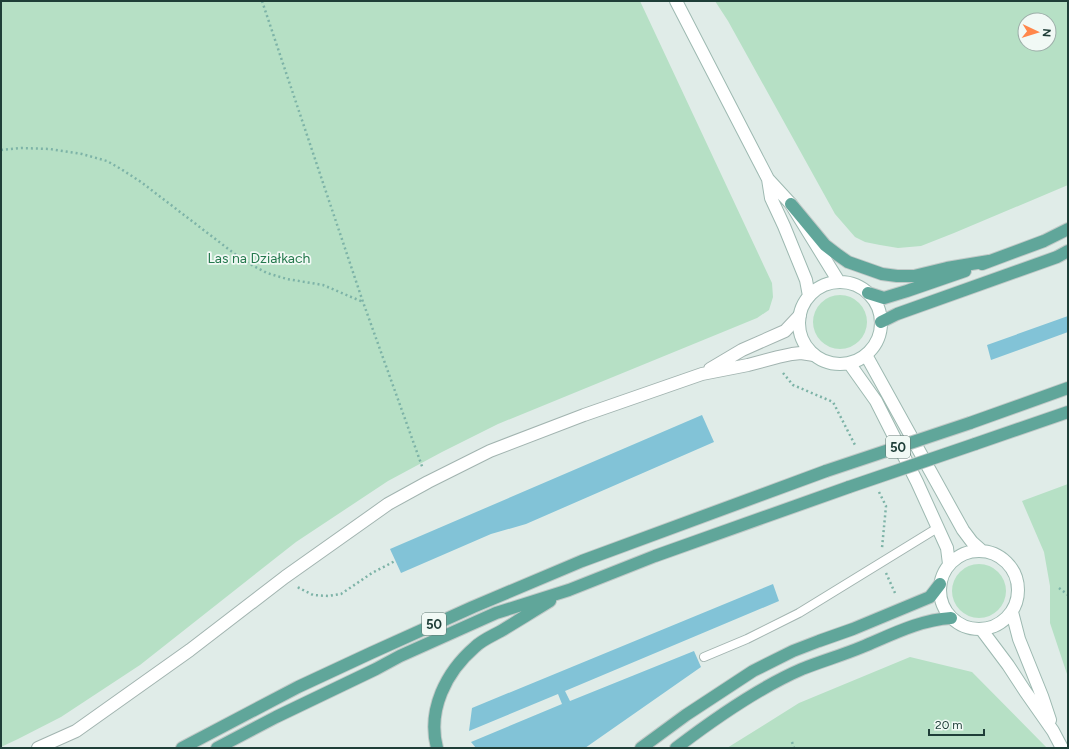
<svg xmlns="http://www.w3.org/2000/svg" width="1069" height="749" viewBox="0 0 1069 749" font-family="Figtree,sans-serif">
	<rect width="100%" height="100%" fill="#e0ece8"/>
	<path fill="#b6e0c5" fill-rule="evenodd" d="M1 1H640L772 283 773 297 769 310 757 318 498 424 442 452 388 481 296 542 140 665 61 717 18 739 1 747Z
		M715 1H1068V185L954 233 921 246 898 248 880 245 865 242 855 237 835 214 728 21ZM1025 20H1049V44H1025Z
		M813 322a27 27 0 1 1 54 0a27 27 0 1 1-54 0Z
		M1068 484V677L1050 623V586L1044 552 1022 501Z
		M952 591a27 27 0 1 1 54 0a27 27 0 1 1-54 0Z
		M910 657 972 672 1047 748H727L799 703Z"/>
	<path fill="#82c3d7" d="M1068 316V332L991 360 987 345Z
		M702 415 714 442 526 524 491 534 401 573 390 549Z
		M773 584 779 601 565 691 570 701 694 651 701 667 585 748H476L471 742 562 704 558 694 469 731 472 708Z"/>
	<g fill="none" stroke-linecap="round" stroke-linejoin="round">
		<g stroke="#a2b4b0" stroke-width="10">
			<path id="lane" d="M704 657 747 639 799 613 939 527"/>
		</g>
		<g stroke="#a2b4b0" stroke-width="14">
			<path id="street" d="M710 369 742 350 785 331 800 315
				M38 748 76 731 190 650 285 577 388 504 428 482 490 451 584 415 702 374 748 365 778 357 792 354 801 353 814 355"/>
		</g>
		<g stroke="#9db9b1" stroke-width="14">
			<path id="secondary" d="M676 1 768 179 791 204 839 282
				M768 179 771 198 784 226 806 280 809 296
				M799 323a41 41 0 1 1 82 0a41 41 0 1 1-82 0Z
				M866 355 963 530 972 542 981 550
				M849 363 876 401 917 482 947 548 949 564
				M940 590a39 39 0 1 1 78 0a39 39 0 1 1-78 0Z
				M1012 612 1019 639 1042 696 1050 720
				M981 629 1008 665 1025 691 1053 731 1062 748"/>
		</g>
		<g stroke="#c0c9c7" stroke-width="14">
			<path id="primary" d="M791 204 825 245 838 255 848 262 882 274 897 276H914L947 268 989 261
				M982 264 1044 241 1068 229
				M868 293 884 298 907 291 965 271
				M881 322 897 314 1057 257 1068 251
				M970 423 1068 388
				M975 444 1068 412
				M182 748 298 687 371 653 473 607 582 561 826 471
				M217 748 276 717 376 669 400 656 496 613 569 590 655 556 849 487
				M437 748C427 710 446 672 475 647 482 640 492 636 501 631 517 621 534 611 550 601
				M641 748 686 715 753 671 793 651 819 641 853 629 930 597 940 584
				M676 748C714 719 758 688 802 669 822 661 843 655 862 647 891 635 919 620 951 618"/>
		</g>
		<path stroke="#7db3a7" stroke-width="2.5" stroke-dasharray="2 3" stroke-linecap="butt" d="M262 1 363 302 423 469
			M1 150 21 148 50 149 82 154 107 161 121 169 141 182 244 261 267 273 287 279 323 285 363 302
			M783 373 793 385 833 402 856 447
			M879 492 886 506 882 548
			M886 573 895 593
			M298 587 299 588 313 595 328 596 341 594 372 573 395 561
			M1059 588 1068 595
			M792 742 794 748"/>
		<use href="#lane" stroke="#fff" stroke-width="8"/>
		<use href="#street" stroke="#fff" stroke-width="12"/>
		<use href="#secondary" stroke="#fff" stroke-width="12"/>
		<use href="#primary" stroke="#60a69a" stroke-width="12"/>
		<g stroke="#c0c9c7" stroke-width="14" stroke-linecap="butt">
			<path id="primary-bridge" d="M826 471 970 423
				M849 487 975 444"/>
		</g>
		<use href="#primary-bridge" stroke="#60a69a" stroke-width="12"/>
	</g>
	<g text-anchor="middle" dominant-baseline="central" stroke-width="3.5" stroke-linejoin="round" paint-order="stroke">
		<g fill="#f1f9f5" stroke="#5e7671" stroke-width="1">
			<rect x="886" y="436" width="24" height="22" rx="3"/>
			<rect x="422" y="613" width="24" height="22" rx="3"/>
		</g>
		<g font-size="13" font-weight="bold" fill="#1f3e38">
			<text x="898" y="447">50</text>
			<text x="434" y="624">50</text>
		</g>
		<g font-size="14" fill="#25794d" stroke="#f1f9f5">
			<text x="259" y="258">Las na Działkach</text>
		</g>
	</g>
	<rect width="1069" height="749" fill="none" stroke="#1f3e38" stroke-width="4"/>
	<g transform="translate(1037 32) rotate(94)"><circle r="19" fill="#f1f9f5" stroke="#9daea9"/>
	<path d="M0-3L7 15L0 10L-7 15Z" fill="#ff874b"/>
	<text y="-6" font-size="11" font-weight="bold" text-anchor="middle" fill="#1f3e38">N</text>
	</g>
	<path d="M929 729v6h55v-6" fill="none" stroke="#1f3e38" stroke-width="2"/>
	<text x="935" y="729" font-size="12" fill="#1f3e38" stroke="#f1f9f5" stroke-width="3" paint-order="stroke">20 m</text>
</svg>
